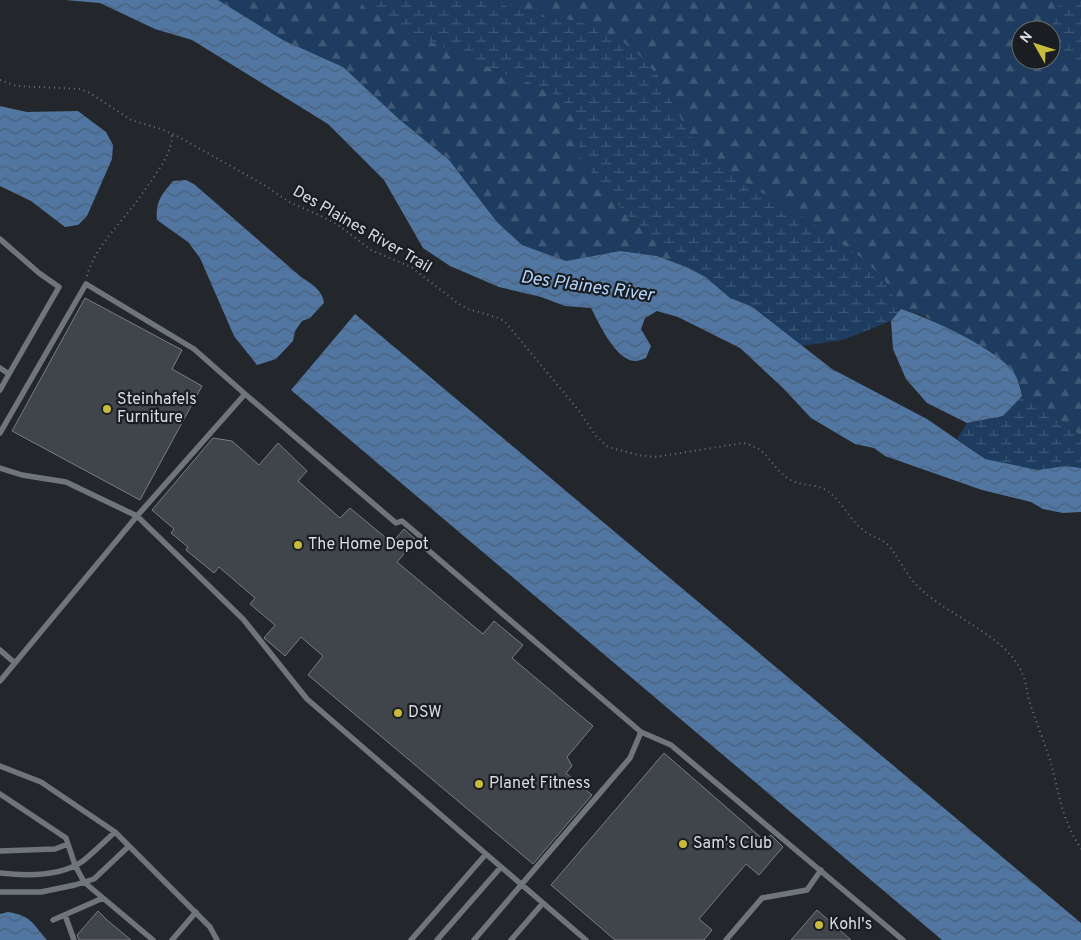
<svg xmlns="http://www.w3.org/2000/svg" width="1081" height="940" viewBox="0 0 1081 940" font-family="Overpass,sans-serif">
	<defs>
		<pattern id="forest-firs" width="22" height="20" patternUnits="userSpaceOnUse" patternTransform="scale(1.25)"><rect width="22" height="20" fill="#1e3c5f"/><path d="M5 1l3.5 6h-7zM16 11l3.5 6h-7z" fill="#3e5876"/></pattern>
		<pattern id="wetland-marsh" width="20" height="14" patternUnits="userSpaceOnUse" patternTransform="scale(1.25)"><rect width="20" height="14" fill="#1e3c5f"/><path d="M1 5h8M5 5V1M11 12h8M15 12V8" fill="none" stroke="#3e5876"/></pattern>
		<pattern id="water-waves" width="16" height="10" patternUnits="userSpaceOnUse" patternTransform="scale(1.25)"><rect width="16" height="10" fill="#5176a1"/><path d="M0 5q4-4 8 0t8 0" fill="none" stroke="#4b617b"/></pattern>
	</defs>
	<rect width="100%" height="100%" fill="#23272c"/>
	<path fill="url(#forest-firs)" fill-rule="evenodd" d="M218 0H361L364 7 500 72 545 88 559 98 569 107 577 124 580 156 601 187 629 217 678 255 689 268 657 256 620 251 566 261 522 245 497 222 449 160 400 120 343 67 283 40Z
		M496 0H1062C1045 23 1048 57 1081 61V436L1038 403 1022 396 1020 385 992 352 922 315 901 309 884 279 725 171 711 159 690 136 658 76 591 25 571 20 546 18 508 7ZM1021 30H1051V60H1021Z"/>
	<path fill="url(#wetland-marsh)" d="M361 0H496L508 7 546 18 571 20 591 25 622 41 640 56 658 76 690 136 711 159 725 171 802 216 862 258 884 279 901 309 891 321 843 340 801 346 751 306 730 298 707 278 689 268 678 255 629 217 601 187 580 156 577 124 569 107 559 98 545 88 500 72 410 33 364 7Z
		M1062 0H1081V61C1048 57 1045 23 1062 0Z
		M1022 396 1038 403 1081 436V468L1065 466 1038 470 985 459 957 439 967 423 1003 416Z"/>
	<path fill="url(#water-waves)" d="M65 0H218L283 40 343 67 400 120 449 160 497 222 522 245 566 261 620 251 657 256 689 268 707 278 730 298 751 306 832 369 927 419 985 459 1038 470 1065 466 1081 468V512L1063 513 1043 509 1031 502 982 490 885 456 874 448 855 444 811 418 783 388 740 348 678 317 657 311 645 318 641 329 651 346 646 358C643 359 638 361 635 361 615 360 599 323 591 308L565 306 541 297 499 287 450 266 423 248 384 180 328 124 192 40 155 29 100 3Z
		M0 106 27 112 78 111 106 132 113 145 112 159 87 216 78 225 65 227 31 201 0 186Z
		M186 180 194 184 301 277C311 283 323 291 324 303L310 318 302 321 295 331 293 341 276 359 257 365 234 336 200 258 188 242 157 220C155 202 162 194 173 181Z
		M901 309C930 318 990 346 1010 368 1017 375 1020 386 1022 396L1003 416 967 423 927 403 906 379 893 349 891 321Z
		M355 314 1081 923V940H942L291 390Z
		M8 912C32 916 32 923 47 940H0V914Z"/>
	<path fill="#40454b" stroke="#787d83" d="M85 298 182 350 172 369 202 386 140 500 12 431Z
		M213 438 232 441 259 465 278 443 307 471 298 481 340 518 350 508 392 543 404 529 416 540 397 562 483 634 494 621 523 645 512 658 593 726 567 757 572 766 566 773 592 795 533 864 308 675 323 656 301 637 285 656 264 638 275 625 250 604 255 598 219 567 214 573 186 550 188 547 171 533 174 529 152 510Z
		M664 753 765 841 771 835 783 847 759 875 746 864 699 919 712 930 704 940H615L551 885Z
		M817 910 851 940H791Z
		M98 911 107 920 131 940H79L77 935Z"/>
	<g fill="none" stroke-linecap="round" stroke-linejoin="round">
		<path stroke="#6f7277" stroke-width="2" stroke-dasharray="1 4" stroke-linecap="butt" d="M0 80 16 86 80 89 90 93 131 120 161 129 179 137 266 186 289 202 323 217 338 225 371 250 411 267 459 304 468 309 496 317 504 321 511 329 579 411 596 436 608 447 638 455 655 457 743 443C770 449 770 467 789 479 801 487 817 483 829 492 842 502 850 520 864 531 873 537 883 539 890 547 901 562 909 580 924 592 952 617 1007 637 1022 673 1027 683 1027 696 1031 706 1037 724 1044 742 1050 760 1056 780 1059 802 1067 822 1070 831 1076 840 1081 849
			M87 276C94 249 117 227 134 205 140 197 146 188 152 180 161 166 172 152 172 134"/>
		<path stroke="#70757c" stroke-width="5.5" d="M0 239 39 273 59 287 9 374
			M0 368 9 374 0 390
			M245 394 396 523 402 521 421 537V544L641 732 630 758 474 940
			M0 433 86 284 194 349 245 394 137 516 0 681
			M0 468 22 475 66 482 137 516 243 619 307 699 486 854 411 940
			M0 650 15 663
			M641 732 671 745 903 940
			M0 766 41 782 115 832 210 927 217 940
			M0 794 66 838 75 865 84 882 153 940
			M0 851 55 849 68 844
			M486 854 586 940
			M0 873C26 876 60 877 83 861 94 852 104 842 115 832
			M0 892H41L75 885 94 879 129 846
			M65 915 74 940
			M53 920 103 898
			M172 940 196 912
			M437 940 501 867
			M511 940 543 903
			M726 940 762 898 807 890 821 870"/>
	</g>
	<g fill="#c8bb3b" stroke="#1a1e23" stroke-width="2">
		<circle cx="107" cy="409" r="5"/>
		<circle cx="298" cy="545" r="5"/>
		<circle cx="398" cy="713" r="5"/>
		<circle cx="479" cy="784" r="5"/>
		<circle cx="683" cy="844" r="5"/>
		<circle cx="819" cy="925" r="5"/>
	</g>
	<g text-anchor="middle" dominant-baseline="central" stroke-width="4.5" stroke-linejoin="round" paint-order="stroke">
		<g font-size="16" fill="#dadde0" stroke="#1a1e23">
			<text transform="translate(362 230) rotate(30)">Des Plaines River Trail</text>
		</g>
		<g font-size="16" fill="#dadde0" stroke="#1a1e23" text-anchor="start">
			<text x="117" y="400">Steinhafels<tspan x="117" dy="18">Furniture</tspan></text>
			<text x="308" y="545">The Home Depot</text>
			<text x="408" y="713">DSW</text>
			<text x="489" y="784">Planet Fitness</text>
			<text x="693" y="844">Sam's Club</text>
			<text x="829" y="925">Kohl's</text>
		</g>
		<g font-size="18" font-style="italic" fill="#b4d5fd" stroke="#1a1e23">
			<text transform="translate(587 287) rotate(8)">Des Plaines River</text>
		</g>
	</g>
	<g transform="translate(1036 45) rotate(309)"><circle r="24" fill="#1a1e23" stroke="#676a6f"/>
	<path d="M0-4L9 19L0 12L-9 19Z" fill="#c8bb3b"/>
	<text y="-8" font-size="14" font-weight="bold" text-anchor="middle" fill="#dadde0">N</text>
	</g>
</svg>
